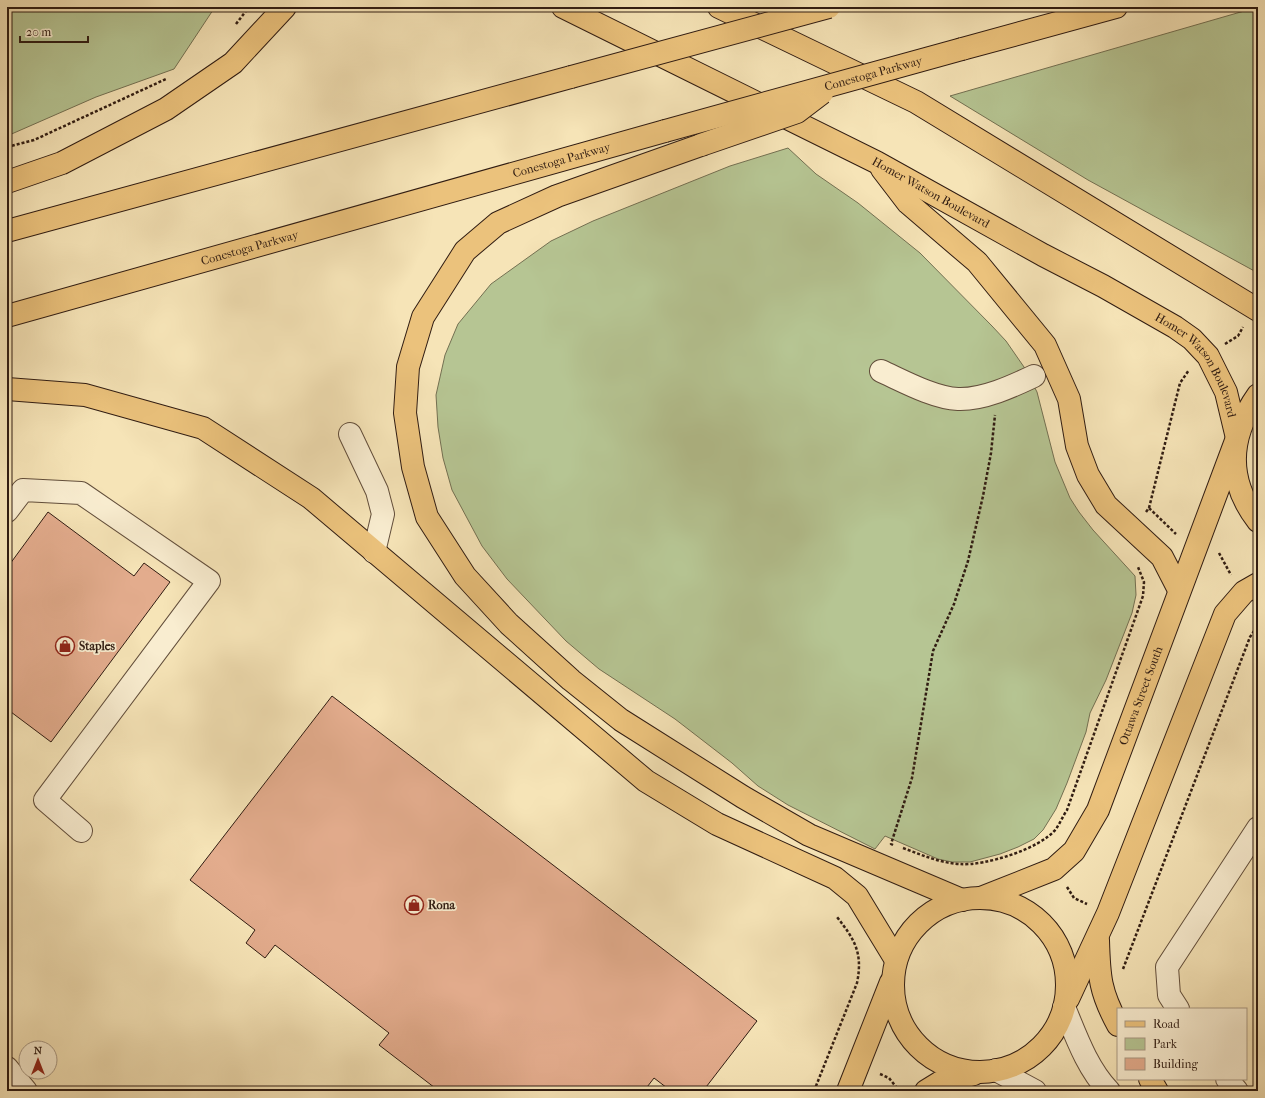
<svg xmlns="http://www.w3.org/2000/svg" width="1265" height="1098" viewBox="0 0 1265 1098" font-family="'IM FELL French Canon',serif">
	<rect width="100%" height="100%" fill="#f6e4b7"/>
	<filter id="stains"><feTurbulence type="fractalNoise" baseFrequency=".005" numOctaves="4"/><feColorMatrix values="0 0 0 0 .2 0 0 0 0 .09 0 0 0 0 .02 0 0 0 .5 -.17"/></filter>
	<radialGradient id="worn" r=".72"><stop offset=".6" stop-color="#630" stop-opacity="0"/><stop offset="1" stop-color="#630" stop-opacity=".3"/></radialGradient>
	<path fill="#b6c593" stroke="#737052" d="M7 7H215L174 69 96 97 7 136Z
		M1258 7V273L1088 180 950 96Z
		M788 148 816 174 858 203 920 253 992 326 1006 341 1024 367 1037 392 1055 462 1070 498 1079 512 1093 530 1135 576 1136 595 1132 613 1106 680 1090 713 1086 732 1067 783 1056 809 1043 830 1034 839 1018 847 1000 854 970 862H952L938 859 885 836 875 849 788 805 758 786 732 763 675 719 599 669 566 641 507 579 482 546 452 490 443 458 438 427 436 395 445 355 458 324 491 284 551 241 593 221 730 166Z"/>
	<path fill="#e3ac8d" stroke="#301c12" d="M48 512 134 576 144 563 170 582 51 742 7 709V568Z
		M332 696 757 1021 703 1091H671L654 1078 644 1091H439L379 1045 389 1033 275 945 265 958 246 943 255 930 190 880Z"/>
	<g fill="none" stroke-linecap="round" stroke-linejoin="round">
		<g stroke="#624e3b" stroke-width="24">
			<path id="minor" d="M881 371C903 381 934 398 958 399 983 400 1013 386 1034 376
				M350 434 377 491 383 514 374 552
				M7 511 23 490 81 493 209 581 45 800 81 831
				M1064 1007C1076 1036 1087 1068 1109 1091
				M1178 1009 1169 995 1167 967 1258 828
				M7 1068 26 1091
				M996 1070 1035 1091
				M1227 1079 1237 1091"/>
		</g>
		<g stroke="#301c12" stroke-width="24">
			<g id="major">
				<path id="s1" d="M563 7 876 162 1043 255 1103 286 1175 327 1192 339 1208 356 1226 392 1237 438"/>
				<path d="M719 7 916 102 1258 310"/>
				<path d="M882 169 908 203 977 262 1045 345 1069 399 1077 446 1088 475 1106 505 1162 557 1179 590"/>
				<path d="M1258 395C1229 436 1226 480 1258 521"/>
				<path id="s2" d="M981 898 1054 869 1074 851 1098 810 1237 438"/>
				<circle cx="980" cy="985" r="87"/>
				<path d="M1098 940C1099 977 1100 992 1118 1025"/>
				<path d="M1068 999 1108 913 1225 614 1244 592 1258 584"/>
				<path d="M1150 1079 1157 1091"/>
				<path d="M848 1091 891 982"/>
				<path d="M926 1091 939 1083 974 1074"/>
			</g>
		</g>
		<g stroke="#301c12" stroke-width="24">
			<g id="highway">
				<path d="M962 49 1116 7"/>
				<path d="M701 145 557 196 498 223 465 251 423 317 408 367 405 413 413 467 427 517 465 576 509 624 571 680 621 720 743 797 809 835 962 900"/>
				<path d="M7 182 62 163 166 109 233 63 285 7"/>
				<path d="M7 231 571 77"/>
				<path id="s3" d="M7 316 665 131"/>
				<path d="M7 389 85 395 203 428 311 498 646 781 717 824 835 878 857 896 896 960"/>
			</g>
		</g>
		<path stroke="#301c12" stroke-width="2.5" stroke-dasharray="3 2" stroke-linecap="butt" d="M236 24 249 7
			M7 147 34 140 166 79
			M1225 344 1238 336 1243 327
			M1149 508 1176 534
			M1146 512 1149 508 1180 383 1189 370
			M1219 553 1231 575
			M893 845 891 844 912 778 933 651 954 604 968 561 983 496 991 453 995 415
			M903 848C922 855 940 863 960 864 985 866 1040 849 1056 829 1060 823 1063 816 1067 810L1143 596 1144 582 1138 567
			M1067 887 1074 898 1087 904
			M1123 969 1250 637 1258 625
			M880 1074 889 1078 897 1088
			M814 1091 857 983C863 953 855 940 837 917"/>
		<use href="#minor" stroke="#f9edd0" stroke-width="22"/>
		<use href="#major" stroke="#ebc27c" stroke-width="22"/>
		<use href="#highway" stroke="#ebc27c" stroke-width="22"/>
		<g stroke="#301c12" stroke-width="24" stroke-linecap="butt">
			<g id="highway-bridge">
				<path d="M571 77 829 7"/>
				<path id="s4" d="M665 131 962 49"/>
				<path d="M701 145 797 112 822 93"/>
			</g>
		</g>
		<use href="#highway-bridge" stroke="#ebc27c" stroke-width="22"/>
	</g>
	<defs>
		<g id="shop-ring" transform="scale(1)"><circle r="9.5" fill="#f9edd0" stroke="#8f2418" stroke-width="1.5"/><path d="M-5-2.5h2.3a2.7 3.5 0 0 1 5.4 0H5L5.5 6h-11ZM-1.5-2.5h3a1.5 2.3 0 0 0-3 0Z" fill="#8f2418"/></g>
	</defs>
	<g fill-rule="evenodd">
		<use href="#shop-ring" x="65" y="646"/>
		<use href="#shop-ring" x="414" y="905"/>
	</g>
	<g text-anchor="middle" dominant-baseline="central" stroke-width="3.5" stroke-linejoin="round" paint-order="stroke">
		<g font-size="12" fill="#301c12" stroke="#f9edd0">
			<text stroke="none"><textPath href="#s4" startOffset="216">Conestoga Parkway</textPath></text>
			<text stroke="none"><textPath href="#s3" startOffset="576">Conestoga Parkway</textPath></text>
			<text stroke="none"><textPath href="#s1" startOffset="412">Homer Watson Boulevard</textPath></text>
			<text stroke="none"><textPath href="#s3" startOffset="252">Conestoga Parkway</textPath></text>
			<text stroke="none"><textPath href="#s1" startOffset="735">Homer Watson Boulevard</textPath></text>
			<text stroke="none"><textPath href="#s2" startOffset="275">Ottawa Street South</textPath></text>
		</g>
		<g font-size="12" font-weight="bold" fill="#301c12" stroke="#f9edd0" text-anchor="start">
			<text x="79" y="646">Staples</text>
			<text x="428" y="905">Rona</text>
		</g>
	</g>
	<rect width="1265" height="1098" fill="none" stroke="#f6e4b7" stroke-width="24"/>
	<rect x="8" y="8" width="1249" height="1082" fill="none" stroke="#301c12" stroke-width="2"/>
	<rect x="12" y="12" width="1241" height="1074" fill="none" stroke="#301c12"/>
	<rect x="1117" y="1008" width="130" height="72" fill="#f9edd0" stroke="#a99984"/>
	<rect x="1125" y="1021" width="20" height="6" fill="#ebc27c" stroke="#a99984"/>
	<text x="1153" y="1028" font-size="12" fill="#301c12">Road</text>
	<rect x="1125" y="1038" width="20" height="12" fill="#b6c593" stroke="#a99984"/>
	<text x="1153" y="1048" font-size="12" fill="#301c12">Park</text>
	<rect x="1125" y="1058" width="20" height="12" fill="#e3ac8d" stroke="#a99984"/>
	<text x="1153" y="1068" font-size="12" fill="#301c12">Building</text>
	<g transform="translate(38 1060)"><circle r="19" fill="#f9edd0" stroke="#a99984"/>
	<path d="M0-3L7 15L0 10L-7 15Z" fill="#8f2418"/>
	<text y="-6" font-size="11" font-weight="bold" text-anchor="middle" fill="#301c12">N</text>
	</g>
	<path d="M20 36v6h68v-6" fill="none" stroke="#301c12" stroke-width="2"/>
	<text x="26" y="36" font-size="12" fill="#301c12" stroke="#f9edd0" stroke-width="3" paint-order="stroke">20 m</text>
	<rect width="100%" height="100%" filter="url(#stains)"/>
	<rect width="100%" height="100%" fill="url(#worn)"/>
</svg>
